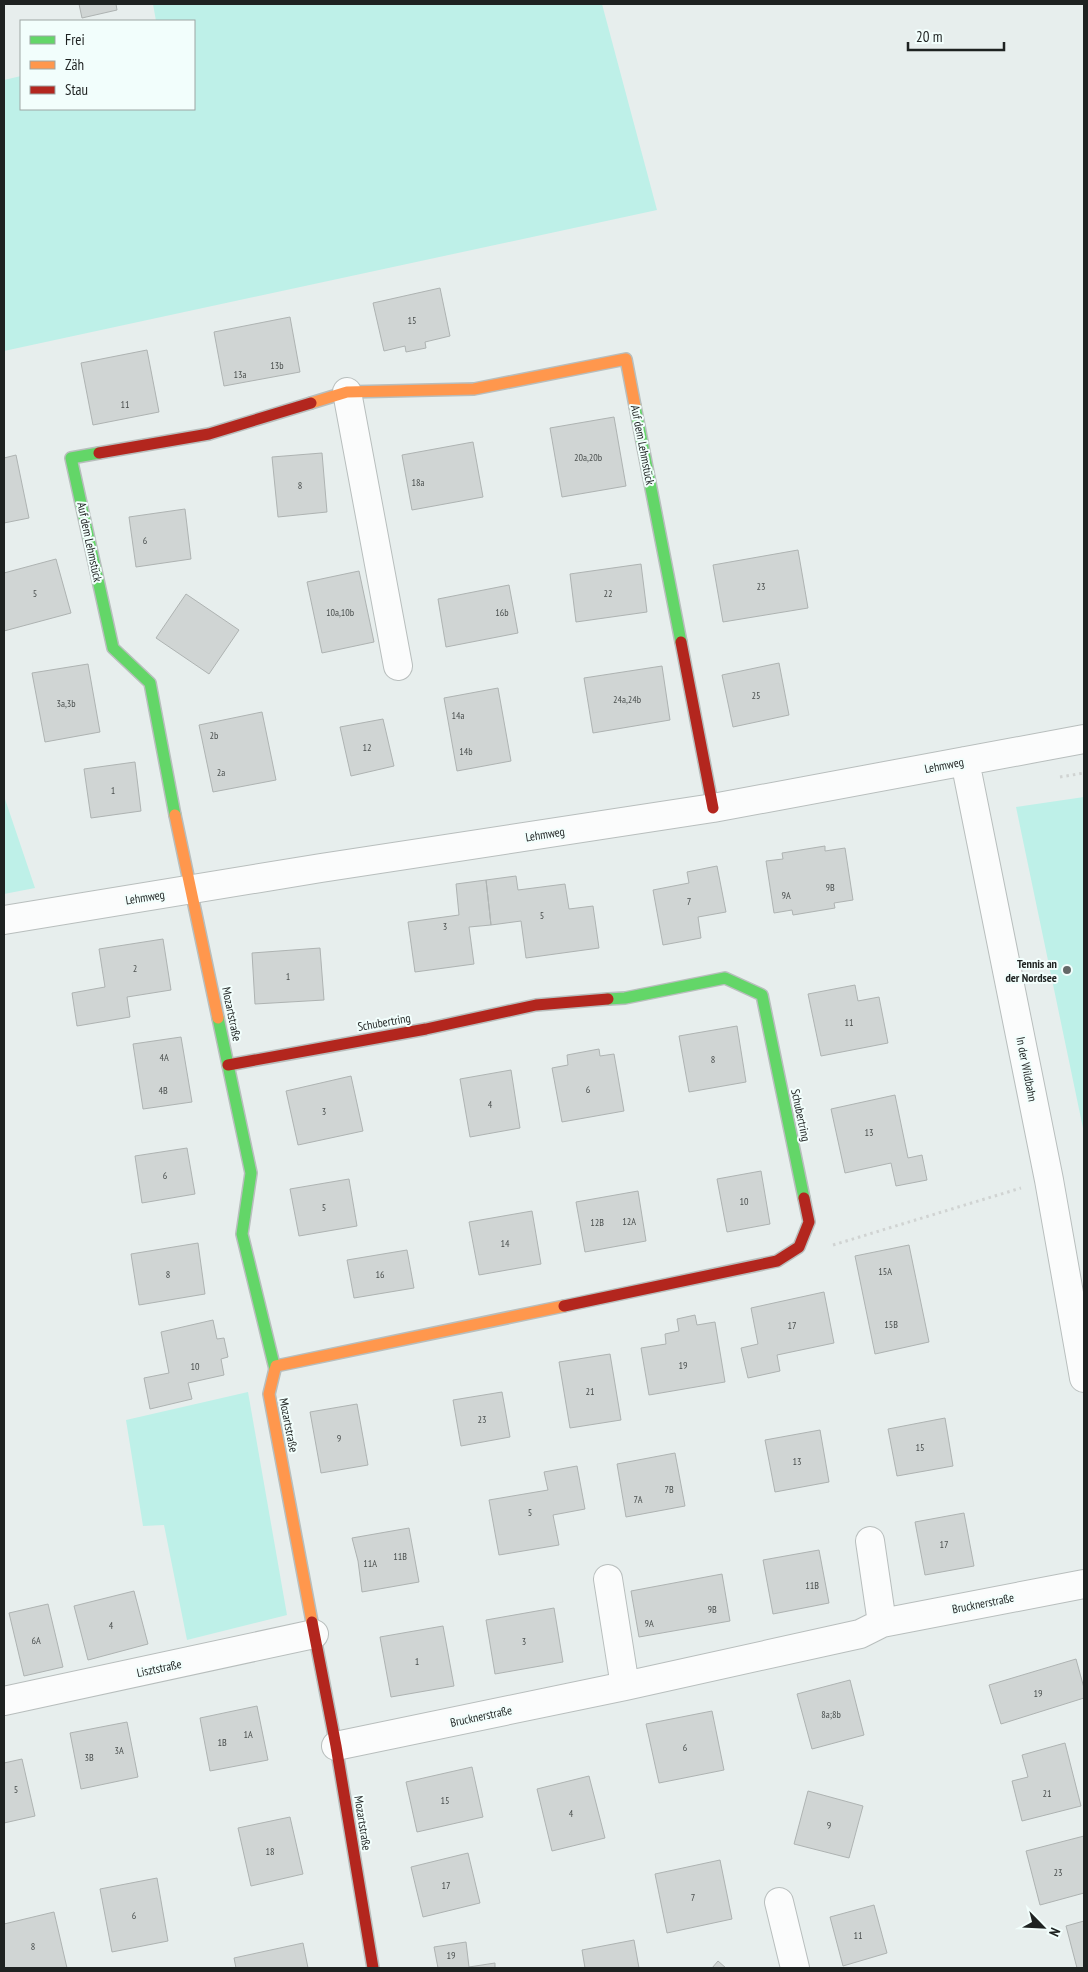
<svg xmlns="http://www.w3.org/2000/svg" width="1088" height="1972" viewBox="0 0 1088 1972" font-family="'PT Sans Narrow',sans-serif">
	<rect width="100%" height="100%" fill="#e7eeed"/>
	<path fill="#bef0e8" d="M153 4H602L657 210 4 351V80L21 76V109H194V21H156Z
		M4 796 35 888 4 894Z
		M1084 797V1133L1016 807Z
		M248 1392 287 1615 187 1640 164 1525 143 1526 126 1420Z"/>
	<path fill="#d0d5d4" stroke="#aeb3b2" d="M79 4H116L117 10 82 18Z
		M440 288 450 336 425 342 426 348 406 352 405 346 384 351 373 303Z
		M290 317 300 372 224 386 214 332Z
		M147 350 159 412 93 425 81 363Z
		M614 417 626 486 562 497 550 428Z
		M473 442 483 497 412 510 402 455Z
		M322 453 327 512 278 517 272 457Z
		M16 455 29 518 4 523V458Z
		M185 509 191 559 136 567 129 517Z
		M798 550 808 608 723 622 713 565Z
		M56 559 71 613 4 631V573Z
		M641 564 647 612 576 622 570 574Z
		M359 571 374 642 322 653 307 582Z
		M509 585 518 633 446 647 438 599Z
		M186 594 239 630 209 674 156 638Z
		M779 663 789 715 733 727 722 675Z
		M88 664 100 732 45 742 32 673Z
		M662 666 670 720 593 733 584 678Z
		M498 688 511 761 457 771 444 698Z
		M262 712 276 780 213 792 199 725Z
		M383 719 394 766 351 776 340 727Z
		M135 762 141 811 91 818 84 769Z
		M825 846V851L845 848 853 900 834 903 835 908 793 915 792 910 774 913 766 861 783 859 782 853Z
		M717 866 726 912 698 917 701 938 663 945 653 890 689 883 687 872Z
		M516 876 518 890 565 884 569 909 593 906 599 948 526 958 521 921 491 925 486 880Z
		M486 880 491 925 469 927 474 964 415 972 408 922 459 915 456 884Z
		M163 939 171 990 127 997 130 1017 77 1026 72 993 105 987 99 949Z
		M320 948 324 1000 255 1004 252 953Z
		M855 985 858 1001 879 997 888 1043 821 1056 808 994Z
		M737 1026 746 1082 689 1092 679 1036Z
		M181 1037 192 1102 143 1109 133 1044Z
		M599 1049 600 1056 614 1054 624 1111 562 1122 552 1068 568 1065 567 1055Z
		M511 1070 520 1128 470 1137 460 1079Z
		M351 1076 363 1131 298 1145 286 1091Z
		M895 1095 908 1158 922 1155 927 1180 896 1186 891 1163 845 1173 831 1109Z
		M187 1148 195 1194 142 1203 135 1156Z
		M761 1171 770 1224 727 1232 717 1179Z
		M349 1179 357 1226 299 1236 290 1189Z
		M638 1191 646 1241 585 1252 576 1202Z
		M532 1211 541 1264 479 1275 469 1222Z
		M198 1243 205 1294 139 1305 131 1254Z
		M909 1245 929 1342 875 1354 855 1256Z
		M407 1250 414 1288 354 1298 347 1260Z
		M824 1292 834 1343 777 1355 780 1371 748 1378 741 1348 758 1344 751 1308Z
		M695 1315 697 1325 715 1322 725 1382 649 1395 641 1348 666 1344 665 1334 679 1331 677 1319Z
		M213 1320 217 1339 224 1338 228 1357 221 1359 224 1375 188 1383 192 1399 150 1409 144 1378 169 1373 161 1332Z
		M610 1354 621 1420 570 1428 559 1362Z
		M502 1392 510 1437 461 1446 453 1400Z
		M357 1404 368 1465 321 1473 310 1412Z
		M945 1418 953 1466 897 1476 888 1429Z
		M820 1430 829 1482 775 1492 765 1440Z
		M675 1453 685 1506 626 1517 617 1464Z
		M577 1466 585 1509 553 1515 559 1545 499 1555 489 1500 548 1490 544 1472Z
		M964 1513 974 1566 925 1575 915 1522Z
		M409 1528 419 1582 362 1592 358 1561 352 1538Z
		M819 1550 829 1603 773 1614 763 1560Z
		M722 1574 730 1621 639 1637 631 1591Z
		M134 1591 148 1644 88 1660 74 1606Z
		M48 1604 63 1667 24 1676 9 1613Z
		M554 1608 563 1662 495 1674 486 1620Z
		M443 1626 454 1686 391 1697 380 1637Z
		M1076 1659 1084 1688V1698L1001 1724 989 1685Z
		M850 1680 864 1735 812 1749 797 1694Z
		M257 1706 268 1760 210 1771 200 1718Z
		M712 1711 724 1770 659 1783 646 1724Z
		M127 1722 138 1777 81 1789 70 1733Z
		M1065 1743 1081 1806 1022 1821 1012 1781 1028 1777 1022 1755Z
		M22 1759 35 1816 4 1823V1763Z
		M472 1767 483 1817 417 1832 406 1782Z
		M589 1776 605 1838 552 1851 537 1789Z
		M808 1791 863 1806 849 1858 794 1844Z
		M290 1817 303 1874 251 1886 238 1828Z
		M1084 1836V1893L1040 1905 1026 1851Z
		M468 1853 480 1903 423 1917 411 1867Z
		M720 1860 732 1919 667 1933 655 1874Z
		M157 1878 168 1941 112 1952 100 1889Z
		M874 1905 887 1953 843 1966 830 1917Z
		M54 1912 67 1968H4V1924Z
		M1084 1921V1968H1077L1066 1926Z
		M634 1940 639 1968H585L582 1950Z
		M466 1942 469 1967 495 1963V1968H438L434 1947Z
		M303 1943 308 1968H236L234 1958Z
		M718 1961 726 1968H712Z"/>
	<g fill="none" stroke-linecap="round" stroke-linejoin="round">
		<g stroke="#b8bebd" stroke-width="30">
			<path id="street" d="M347 392 398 666
				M965 761 1049 1180 1084 1378
				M4 920 321 868 713 808 1084 739
				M870 1541 882 1623
				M608 1579 625 1686
				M4 1701 314 1634
				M336 1746 625 1686 860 1634 882 1623 1084 1584
				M779 1902 795 1968"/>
		</g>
		<g stroke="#b8bebd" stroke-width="14">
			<path id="fast" d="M635 406 681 642
				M99 453 71 458 113 648 150 683 175 815
				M608 999 625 998 725 978 762 995 804 1198
				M218 1018 251 1173 242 1234 275 1369"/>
		</g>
		<g stroke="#b8bebd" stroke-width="14">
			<path id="slow" d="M311 403 347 392 474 389 626 359 635 406
				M175 815 218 1018
				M276 1366 564 1306
				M275 1369 269 1394 312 1622"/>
		</g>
		<g stroke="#b8bebd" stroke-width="14">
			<path id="jam" d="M99 453 209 434 311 403
				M681 642 713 808
				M228 1065 426 1029 536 1005 608 999
				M564 1306 777 1261 799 1247 809 1222 804 1198
				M312 1622 336 1746 373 1968"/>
		</g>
		<path stroke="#d0d3d2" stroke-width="3" stroke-dasharray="2.5 4" stroke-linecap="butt" d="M1060 777 1084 773
			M833 1245 1021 1188"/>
		<use href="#street" stroke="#fbfcfc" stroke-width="28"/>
		<use href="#fast" stroke="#63d668" stroke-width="11"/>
		<use href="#slow" stroke="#ff974d" stroke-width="11"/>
		<use href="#jam" stroke="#b3261e" stroke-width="11"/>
	</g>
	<circle fill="#646968" stroke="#f2fefc" stroke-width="2" cx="1067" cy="970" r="5"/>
	<g text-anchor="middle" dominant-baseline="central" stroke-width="4" stroke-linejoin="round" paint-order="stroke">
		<g font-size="10" fill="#4a4f4e">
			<text x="412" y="320">15</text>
			<text x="277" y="365">13b</text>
			<text x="240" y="374">13a</text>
			<text x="125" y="404">11</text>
			<text x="588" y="457">20a,20b</text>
			<text x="418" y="482">18a</text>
			<text x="300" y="485">8</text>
			<text x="145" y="540">6</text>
			<text x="761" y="586">23</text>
			<text x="35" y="593">5</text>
			<text x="608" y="593">22</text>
			<text x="340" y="612">10a,10b</text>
			<text x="502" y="612">16b</text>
			<text x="756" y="695">25</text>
			<text x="627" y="699">24a,24b</text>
			<text x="66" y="703">3a,3b</text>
			<text x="458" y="715">14a</text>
			<text x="214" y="735">2b</text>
			<text x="367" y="747">12</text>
			<text x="466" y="751">14b</text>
			<text x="221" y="772">2a</text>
			<text x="113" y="790">1</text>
			<text x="830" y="887">9B</text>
			<text x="786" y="895">9A</text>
			<text x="689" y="901">7</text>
			<text x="542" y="915">5</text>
			<text x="445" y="926">3</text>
			<text x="135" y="968">2</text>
			<text x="288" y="976">1</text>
			<text x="849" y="1022">11</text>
			<text x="164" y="1057">4A</text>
			<text x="713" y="1059">8</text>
			<text x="588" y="1089">6</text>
			<text x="163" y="1090">4B</text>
			<text x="490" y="1104">4</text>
			<text x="324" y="1111">3</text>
			<text x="869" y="1132">13</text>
			<text x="165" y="1175">6</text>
			<text x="744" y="1201">10</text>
			<text x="324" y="1207">5</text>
			<text x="629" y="1221">12A</text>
			<text x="597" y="1222">12B</text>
			<text x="505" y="1243">14</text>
			<text x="885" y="1271">15A</text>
			<text x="168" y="1274">8</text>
			<text x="380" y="1274">16</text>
			<text x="891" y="1324">15B</text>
			<text x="792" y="1325">17</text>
			<text x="683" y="1365">19</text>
			<text x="195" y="1366">10</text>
			<text x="590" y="1391">21</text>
			<text x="482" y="1419">23</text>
			<text x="339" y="1438">9</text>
			<text x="920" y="1447">15</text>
			<text x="797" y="1461">13</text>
			<text x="669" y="1489">7B</text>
			<text x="638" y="1499">7A</text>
			<text x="530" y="1512">5</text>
			<text x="944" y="1544">17</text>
			<text x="400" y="1556">11B</text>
			<text x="370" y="1563">11A</text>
			<text x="812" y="1585">11B</text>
			<text x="712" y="1609">9B</text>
			<text x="649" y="1623">9A</text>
			<text x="111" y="1625">4</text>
			<text x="36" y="1640">6A</text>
			<text x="524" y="1641">3</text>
			<text x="417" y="1661">1</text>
			<text x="1038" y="1693">19</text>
			<text x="831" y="1714">8a;8b</text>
			<text x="248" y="1734">1A</text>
			<text x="222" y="1742">1B</text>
			<text x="685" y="1747">6</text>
			<text x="119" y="1750">3A</text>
			<text x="89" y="1757">3B</text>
			<text x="16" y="1789">5</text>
			<text x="1047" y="1793">21</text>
			<text x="445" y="1800">15</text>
			<text x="571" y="1813">4</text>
			<text x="829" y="1825">9</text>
			<text x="270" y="1851">18</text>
			<text x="1058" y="1872">23</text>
			<text x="446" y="1885">17</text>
			<text x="693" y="1897">7</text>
			<text x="134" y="1915">6</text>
			<text x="858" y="1935">11</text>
			<text x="33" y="1946">8</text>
			<text x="451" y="1955">19</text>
		</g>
		<g font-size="12" fill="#1e2221" stroke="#f2fefc">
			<text transform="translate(643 445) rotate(79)">Auf dem Lehmstück</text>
			<text transform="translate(90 542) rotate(78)">Auf dem Lehmstück</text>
			<text transform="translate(944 765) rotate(-11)">Lehmweg</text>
			<text transform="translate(545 834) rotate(-9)">Lehmweg</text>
			<text transform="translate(145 897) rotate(-9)">Lehmweg</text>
			<text transform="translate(232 1014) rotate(78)">Mozartstraße</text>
			<text transform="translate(384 1022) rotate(-10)">Schubertring</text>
			<text transform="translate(1027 1069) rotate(79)">In der Wildbahn</text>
			<text transform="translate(801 1115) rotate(78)">Schubertring</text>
			<text transform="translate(289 1425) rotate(79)">Mozartstraße</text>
			<text transform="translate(983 1603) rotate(-11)">Brucknerstraße</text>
			<text transform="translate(159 1668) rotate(-12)">Lisztstraße</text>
			<text transform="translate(481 1716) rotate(-12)">Brucknerstraße</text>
			<text transform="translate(363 1823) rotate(81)">Mozartstraße</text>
		</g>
		<g font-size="12" font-weight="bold" fill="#1e2221" stroke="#f2fefc" text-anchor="end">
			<text x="1057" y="963">Tennis an<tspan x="1057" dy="14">der Nordsee</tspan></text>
		</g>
	</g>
	<rect width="1088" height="1972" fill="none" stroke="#1e2221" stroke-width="10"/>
	<rect x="20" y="20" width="175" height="90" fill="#f2fefc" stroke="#9da6a4"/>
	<rect x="30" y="36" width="25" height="8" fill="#63d668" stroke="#9da6a4"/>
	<text x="65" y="45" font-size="15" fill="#1e2221">Frei</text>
	<rect x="30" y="61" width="25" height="8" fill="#ff974d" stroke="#9da6a4"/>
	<text x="65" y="70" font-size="15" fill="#1e2221">Zäh</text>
	<rect x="30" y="86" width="25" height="8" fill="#b3261e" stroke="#9da6a4"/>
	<text x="65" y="95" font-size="15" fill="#1e2221">Stau</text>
	<g transform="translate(1043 1927) rotate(114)" stroke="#f2fefc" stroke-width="4" paint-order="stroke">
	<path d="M0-4L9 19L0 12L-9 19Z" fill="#1e2221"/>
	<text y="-8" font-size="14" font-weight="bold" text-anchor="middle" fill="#1e2221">N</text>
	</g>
	<path d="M908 42v8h96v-8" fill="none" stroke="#1e2221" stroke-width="2.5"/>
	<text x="916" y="42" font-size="15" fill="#1e2221" stroke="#f2fefc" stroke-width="4" paint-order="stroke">20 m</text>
</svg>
